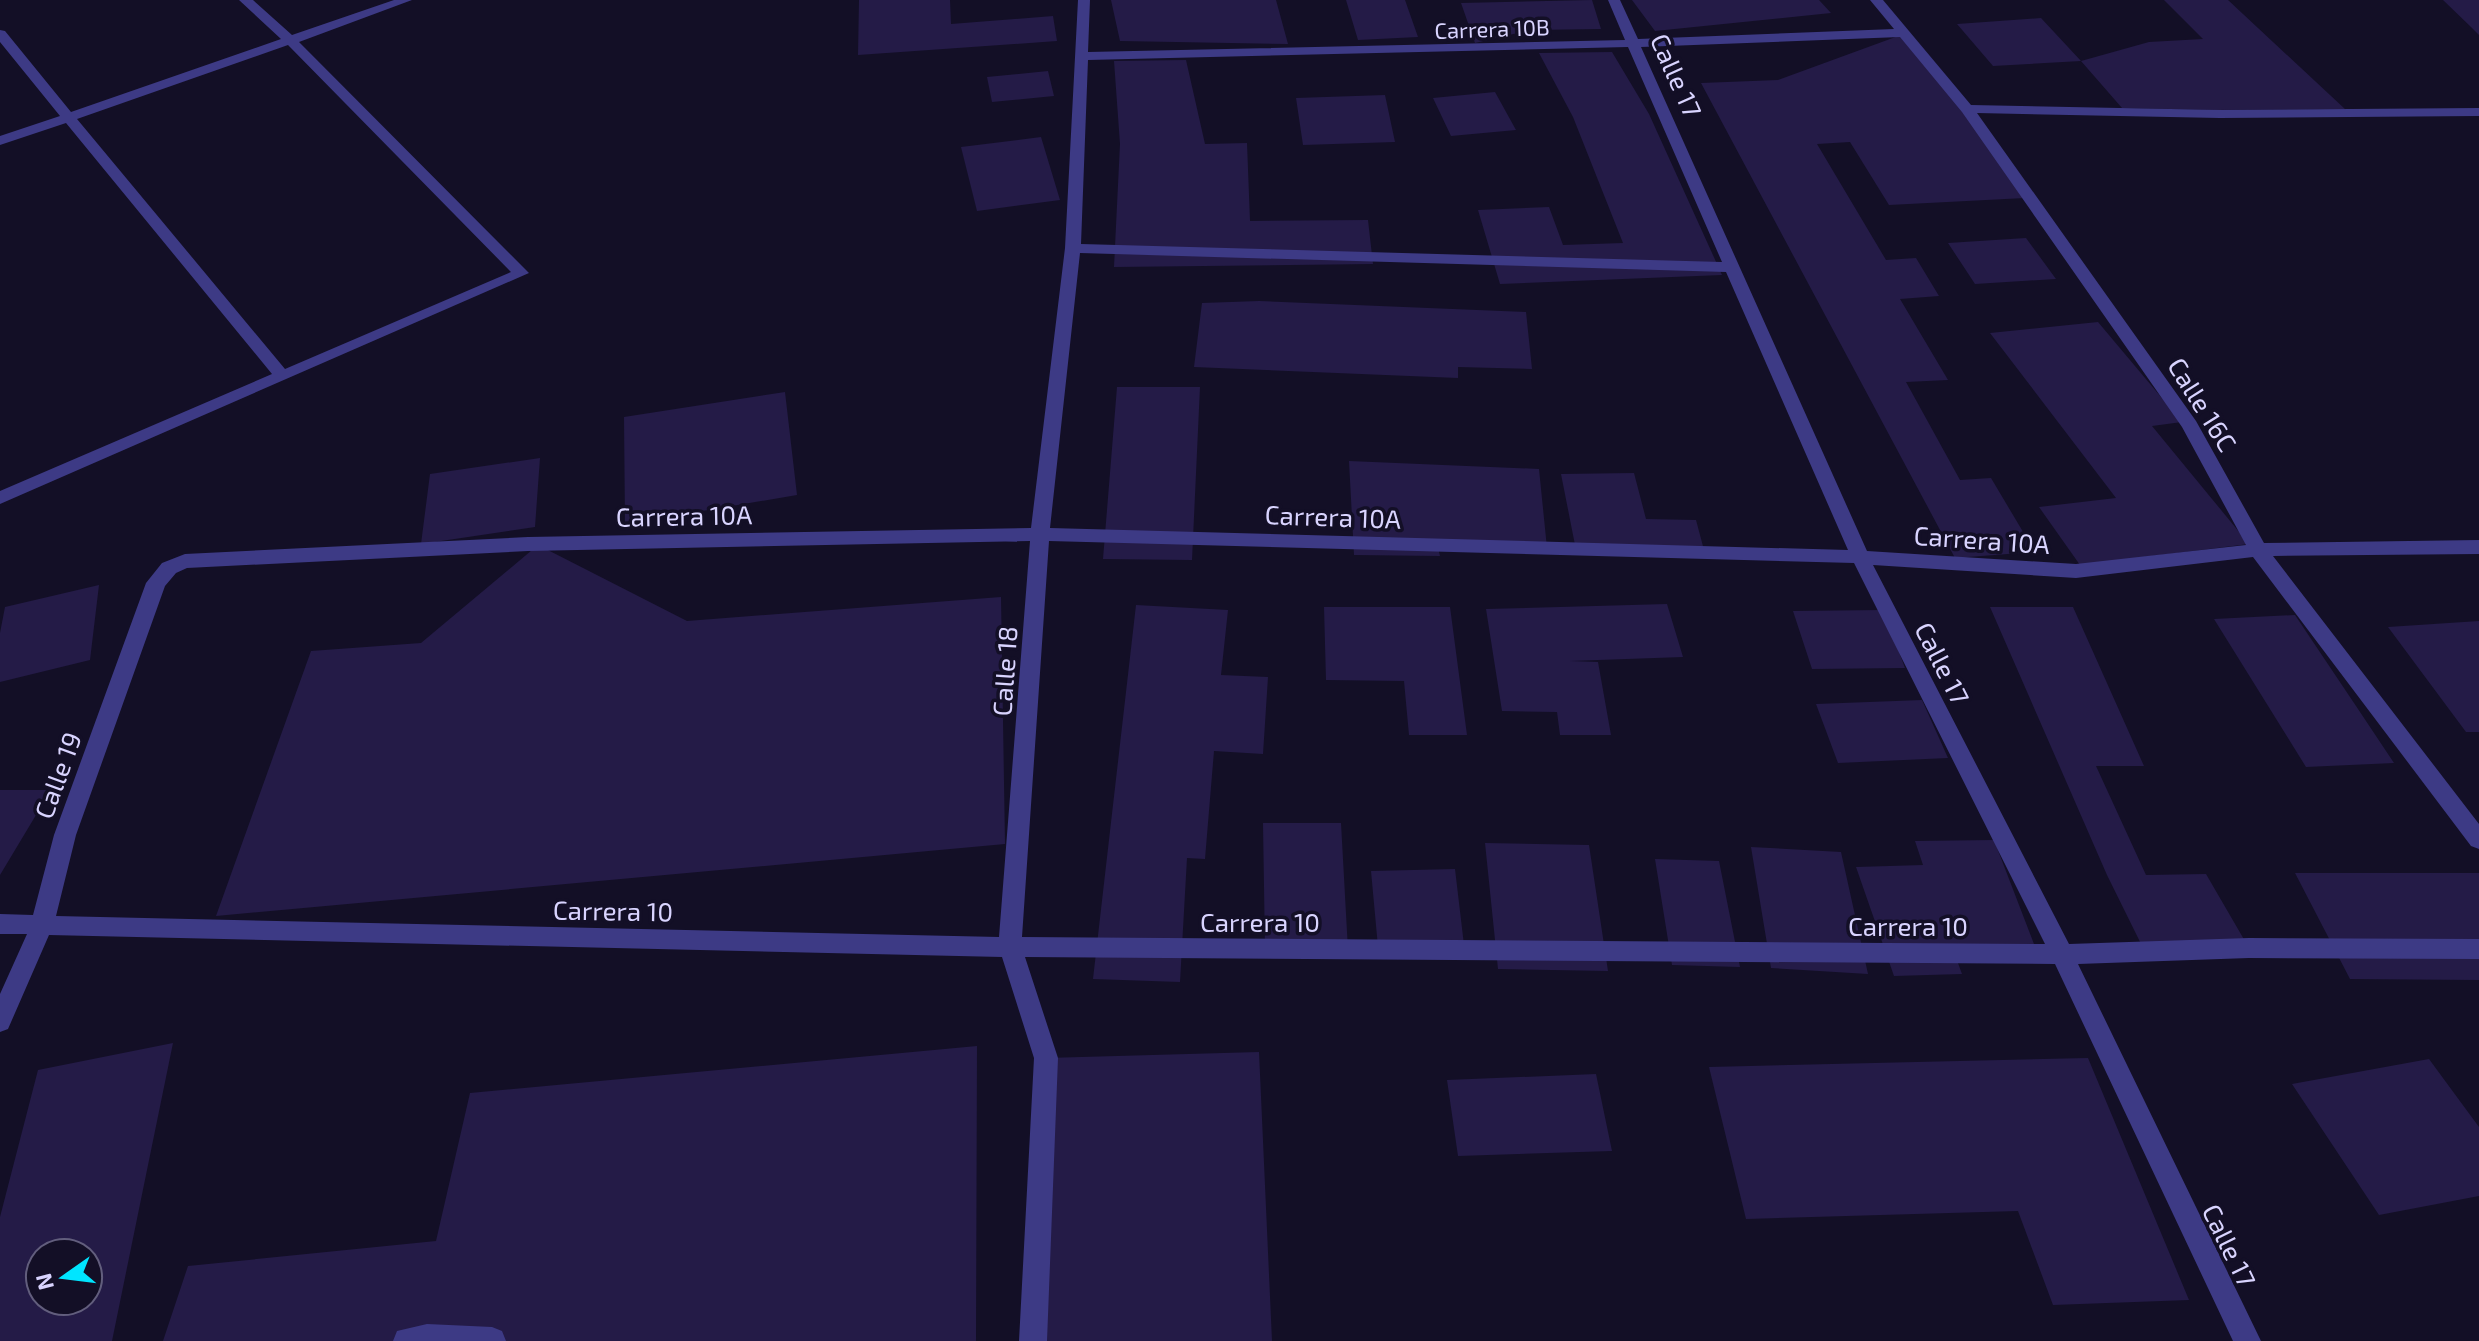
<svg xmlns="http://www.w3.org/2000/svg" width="2479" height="1341" viewBox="0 0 2479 1341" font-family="'Exo 2',sans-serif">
	<rect width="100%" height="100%" fill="#130f26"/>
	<path fill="#241b47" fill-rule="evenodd" d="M859 0H950L951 24 1053 16 1057 41 858 55Z
		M1111 0H1276L1288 44 1120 41Z
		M1346 0H1405L1418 37 1358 40Z
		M1592 0 1601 29 1530 30 1475 43 1461 3Z
		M1632 0H1819L1831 13 1655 31Z
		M2164 0H2228L2345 109 2216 110 2122 108 2081 61 1993 66 1957 24 2041 18 2081 61 2149 42 2203 39Z
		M2443 0H2479V35L2471 27Z
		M1901 35 1963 110 2025 198 1889 205 1850 142 1817 144 1886 260 1916 258 1939 296 1900 299 1948 380 1906 382 1960 480 1991 478 2035 552 1955 558 1701 83 1778 80Z
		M1612 52 1649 114 1722 275 1500 284 1478 210 1549 207 1563 245 1623 243 1573 117 1539 53Z
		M1186 60 1205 144 1247 143 1250 221 1368 220 1373 264 1114 267 1120 144 1114 61Z
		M1048 71 1054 96 992 102 987 77Z
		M1495 92 1516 130 1451 136 1433 98Z
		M1385 95 1395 142 1303 145 1296 98Z
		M1041 137 1060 200 977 211 961 147Z
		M2026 238 2056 279 1975 284 1948 243Z
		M1259 301 1526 312 1532 369 1458 367V378L1194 367 1202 303Z
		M2098 322 2182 422 2152 426 2249 544 2080 565 2039 507 2116 498 1990 333Z
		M1117 387H1200L1192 560 1103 559Z
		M785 392 797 495 625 524 624 417Z
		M540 458 535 527 421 544 430 474Z
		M1349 461 1539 469 1547 548 1437 544 1440 556 1354 555Z
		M1634 473 1646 519 1696 520 1704 550H1576L1561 474Z
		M538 545 687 621 1001 597 1005 844 216 916 311 651 421 643Z
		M99 585 90 660 0 682V633L5 607Z
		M1667 604 1683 657 1570 661 1598 662 1611 735H1560L1557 712 1502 711 1486 609Z
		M1136 605 1228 610 1221 675 1268 677 1263 754 1214 751 1205 859 1187 858 1180 982 1093 979Z
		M1324 607H1450L1467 735H1409L1404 681 1326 680Z
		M1990 607H2073L2144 766H2096L2146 875 2206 874 2249 948 2145 952 2107 875Z
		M1883 610 1905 668 1812 669 1793 611Z
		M2295 615 2356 706 2394 763 2306 767 2214 619Z
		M2479 621V732H2466L2388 627Z
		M1922 700 1948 758 1838 763 1816 704Z
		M0 790H51L0 875Z
		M1263 823H1341L1348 950H1265Z
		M1994 840 2034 944H1951L1962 974 1894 976 1856 867 1923 865 1915 841Z
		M1485 843 1589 845 1608 971 1498 969Z
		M1751 847 1841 852 1868 974 1771 968Z
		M1655 859 1719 861 1740 967 1672 965Z
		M1455 869 1464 945 1378 947 1371 871Z
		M2295 873H2479V980L2350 979Z
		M173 1043 112 1341H0V1217L38 1070ZM40 1253H88V1301H40Z
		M977 1046 976 1341H163L188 1266 436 1241 470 1093Z
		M1259 1052 1272 1341H1033L1046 1058Z
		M2088 1058 2189 1300 2053 1305 2018 1211 1746 1219 1709 1067Z
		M2429 1059 2479 1127V1196L2379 1215 2292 1084Z
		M1596 1074 1612 1151 1458 1156 1447 1080Z"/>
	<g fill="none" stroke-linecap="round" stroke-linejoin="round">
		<path fill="#3d3a85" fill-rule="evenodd" d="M239 0H253L292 35 394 0H412L299 42 529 273 0 504V491L272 374 66 123 0 145V136L60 116 0 42V30L5 31 71 112 281 39ZM288 45 511 272 285 369 77 119Z
			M1078 0H1090L1088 52 1625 40 1608 0H1620L1638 39 1894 29 1870 0H1883L1971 105 2220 110 2479 108V116L2220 118 1977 113 2196 421 2264 543 2479 540V554L2273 556 2479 824V849L2471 846 2253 557 2076 578 1873 565 2069 944 2249 938 2479 939V959L2249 958 2078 964 2261 1341H2233L2055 964 1025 957 1058 1058 1047 1341H1019L1034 1058 1002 957 49 935 8 1029 0 1032V994L27 934H0V914L33 915 54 835 146 583 162 563 185 554 528 537 1031 528 1065 248ZM1900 37 1962 112 2182 427 2246 545 2076 564 1867 551 1641 47ZM1628 47 1722 262 1081 244 1088 60ZM1080 253 1726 272 1848 550 1050 528ZM1030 541 999 937 56 916 76 835 165 586 176 573 187 568 528 551ZM1049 541 1854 563 2045 944 1022 937Z
			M427 1324 492 1327 502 1331 506 1341H393L397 1331Z"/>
	</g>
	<g text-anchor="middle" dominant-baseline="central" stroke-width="7" stroke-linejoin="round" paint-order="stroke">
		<g font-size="22" fill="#d9d4ff" stroke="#130f26">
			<text transform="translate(1492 28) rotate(-2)">Carrera 10B</text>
		</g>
		<g font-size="26" fill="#d9d4ff" stroke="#130f26">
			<text transform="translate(1677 75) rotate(66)">Calle 17</text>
			<text transform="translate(2203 404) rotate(58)">Calle 16C</text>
			<text transform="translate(684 515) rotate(-1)">Carrera 10A</text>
			<text transform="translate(1333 516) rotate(2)">Carrera 10A</text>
			<text transform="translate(1982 539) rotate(4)">Carrera 10A</text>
			<text transform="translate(1943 663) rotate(63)">Calle 17</text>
			<text transform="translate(1004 671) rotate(-86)">Calle 18</text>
			<text transform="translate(57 775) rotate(-70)">Calle 19</text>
			<text transform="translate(613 910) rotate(1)">Carrera 10</text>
			<text x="1260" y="921">Carrera 10</text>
			<text x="1908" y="925">Carrera 10</text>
			<text transform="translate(2230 1245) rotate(64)">Calle 17</text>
		</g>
	</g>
	<g transform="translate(64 1277) rotate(256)"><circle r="38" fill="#130f26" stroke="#625e7d" stroke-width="2"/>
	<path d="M0-6L14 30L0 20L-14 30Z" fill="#00e5ff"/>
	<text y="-12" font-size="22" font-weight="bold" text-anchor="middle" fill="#d9d4ff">N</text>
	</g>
</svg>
